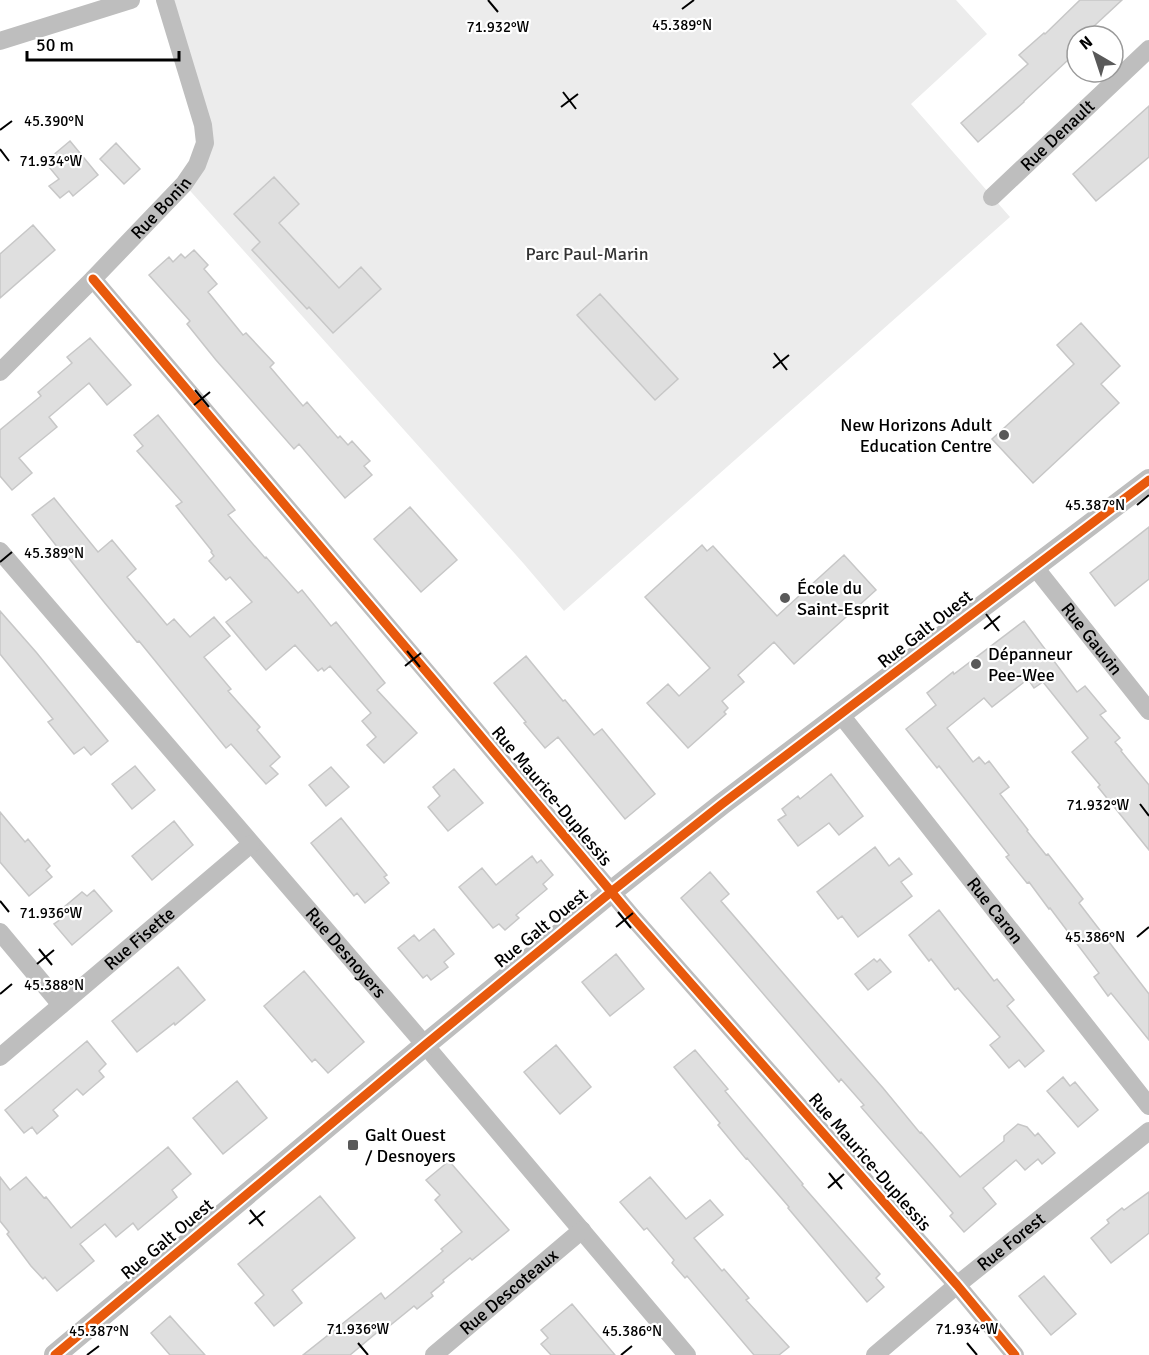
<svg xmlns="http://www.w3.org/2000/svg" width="1149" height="1355" viewBox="0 0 1149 1355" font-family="Signika,sans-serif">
	<rect width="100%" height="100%" fill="#fff"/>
	<path fill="#ececec" d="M165 0H956L987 34 911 104 1010 217 564 611 524 564 184 184 205 144Z"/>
	<path fill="#dfdfdf" stroke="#c7c7c7" stroke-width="1.5" d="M1080 0H1122L1093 27 1102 36H1077V49L1068 59V60L1024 101V102L978 142 961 123 1028 64 1019 55 1044 33 1045 34Z
		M1149 106V157L1096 201 1073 174Z
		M70 141 98 175 73 196 69 191 60 198 49 186 59 179 45 162Z
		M116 143 140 169 124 184 100 159Z
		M274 177 299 204 279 223 339 288 361 267 381 289 333 333 309 307 307 309 252 250 260 242 234 214Z
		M33 225 55 250 0 298V254Z
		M194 250 208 265 204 269 217 284 208 292 243 335 246 333 274 363 270 367 303 406 307 402 338 438 340 436 348 445 352 441 370 461 364 466 372 475 345 498 299 444 294 449 216 360 187 324 190 321 149 275 169 257 173 262 181 254 185 258Z
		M600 294 678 379 655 400 577 315Z
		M1081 323 1120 366 1101 384 1119 403 1033 483 992 439 1074 364 1057 345Z
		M90 338 131 385 107 405 89 383 49 417 57 427 19 458 32 473 12 490 0 476V430L41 396 38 392 72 363 67 357Z
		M158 415 235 510 228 515 265 558 266 557 298 593 302 590 331 626 336 622 385 683 377 690 417 733 384 763 367 745 376 737 362 721 371 713 330 666 324 671 322 668 318 671 295 645 266 670 226 622 252 602 230 577 226 580 209 561 214 556 211 552 212 551 176 506 182 502 137 451 143 446 134 435Z
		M54 498 98 552 112 540 136 569 127 577 167 625 174 619 190 637 214 617 230 636 204 657 231 689 228 691 260 727 257 730 280 757 270 766 278 774 266 784 231 744 226 748 139 641 137 642 104 602 63 551 62 553 32 515Z
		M410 507 457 560 421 592 374 539Z
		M1149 527V579L1115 606 1090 573Z
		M702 545 707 551 713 546 777 616 844 555 876 590 794 664 774 642 738 675 744 682 722 701 728 708 724 712 726 714 688 748 647 703 668 684 679 696 710 668 645 597Z
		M0 611 36 652 108 741 91 755 84 747 74 754 48 722 53 719 0 654Z
		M1024 621 1077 692 1085 686 1106 711 1100 715 1120 738 1115 742 1122 750 1121 751 1149 785V850L1098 787 1100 785 1072 752 1088 738 1043 682 1034 688 1028 679 992 707 984 698 947 728 973 762 979 757 985 764 989 761 1009 787 1000 794 1028 830 1027 831 1046 855 1048 854 1083 899 1079 903 1149 994V1040L1111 993 1108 996 1094 977 1099 973 1050 908 1049 909 1029 882 1027 883 1006 857 1009 855 939 766 937 768 906 729 936 705 927 693 953 672 954 674Z
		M526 656 563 701 565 700 594 735 602 729 655 794 625 819 558 737 545 748 524 723 526 722 494 683Z
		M135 766 155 790 132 809 112 784Z
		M331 767 349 787 326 806 309 785Z
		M454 769 483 803 448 831 428 807 440 796 433 787Z
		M831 774 863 816 839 835 829 823 798 846 778 820 786 815 782 809 798 796 800 799Z
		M0 812 25 842 28 839 50 866 46 870 52 877 29 896 0 862Z
		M341 818 387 875 384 877 389 883 365 903 357 893 354 896 311 843Z
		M174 821 193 845 152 880 132 856Z
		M875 847 889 866 899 858 912 874 901 882 912 896 858 937 842 916 838 919 817 892Z
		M532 856 537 863 541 860 553 875 543 884 547 889 516 915 519 918 505 930 499 924 493 928 459 887 482 868 496 885Z
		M710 872 729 894 721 901 807 1001 883 1088 920 1133 921 1132 960 1177 1004 1141V1136L1018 1124 1027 1127 1035 1136 1038 1133 1055 1153 1042 1164 1038 1159 1025 1170 1016 1160 983 1188 996 1204 964 1232 950 1216 953 1213 861 1107 864 1105 841 1079 839 1082 681 898Z
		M94 890 112 911 72 945 54 924 61 919 57 913 82 892 87 896Z
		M939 910 994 981 997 979 1014 1000 1007 1006 1044 1051 1025 1067 1019 1060 1009 1068 990 1045 1000 1037 958 988 955 990 931 959 929 961 909 935Z
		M434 929 454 954 444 962 448 967 431 980 427 975 423 978 398 948 414 935 419 941Z
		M616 954 644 989 610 1016 582 982Z
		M874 959 877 962 880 959 891 972 868 990 855 974Z
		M178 967 205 1000 175 1025 174 1023 137 1052 112 1021Z
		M304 971 364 1042 328 1073 315 1059 312 1062 264 1006Z
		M87 1041 106 1064 99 1071 104 1077 83 1095 77 1089 53 1110 58 1116 37 1134 32 1127 24 1133 5 1110Z
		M556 1045 591 1087 560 1114 524 1072Z
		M695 1050 728 1089 725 1091 803 1184 802 1185 880 1274 876 1278 884 1287 867 1302 788 1208 789 1207 747 1158 746 1159 718 1125 720 1123 674 1067Z
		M1063 1077 1070 1086 1075 1082 1098 1110 1078 1127 1047 1091Z
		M237 1081 267 1118 223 1154 193 1118Z
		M168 1147 191 1174 172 1190 177 1197 138 1230 133 1223 116 1237 105 1224 80 1244 94 1261 57 1291 45 1277 43 1279 31 1266 7 1234 9 1232 0 1221V1177L10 1190 26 1177 44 1198 46 1197 71 1228Z
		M449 1161 509 1230 472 1260 470 1258 443 1280 444 1282 431 1293 433 1296 417 1309 414 1306 382 1332 380 1330 350 1355H303L381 1293 385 1299 443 1251 441 1249 462 1232 435 1200 440 1195 426 1180Z
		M650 1177 686 1219 710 1200 723 1215 694 1238 722 1271 724 1269 749 1298 746 1300 789 1347 779 1355H754L687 1276 685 1278 672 1263 674 1260 647 1228 644 1230 620 1202Z
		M1149 1192V1233L1111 1263 1091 1238 1109 1223 1107 1220 1122 1208 1124 1210Z
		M320 1196 355 1238 292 1290 302 1303 274 1326 255 1303 264 1295 238 1264Z
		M1044 1276 1076 1314 1051 1335 1019 1296Z
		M572 1304 615 1355H551L541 1344 548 1338 541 1330Z
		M170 1316 178 1325 205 1355H170L151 1333Z"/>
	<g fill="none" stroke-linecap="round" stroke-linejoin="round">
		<g stroke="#bebebe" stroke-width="18">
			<path d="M0 41 131 0"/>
			<path id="s1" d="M992 197 1149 49"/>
			<path d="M93 279 436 683 634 919 957 1285 1015 1355"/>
			<path id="s2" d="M0 372 93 279 184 184 197 165 205 143 203 125 165 0"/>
			<path id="s3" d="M0 551 425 1045 687 1355"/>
			<path id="s4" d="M1034 566 1149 711"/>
			<path id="s5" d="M841 715 1149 1106"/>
			<path d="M0 932 61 1005"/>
			<path id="s6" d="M0 1057 251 844"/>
			<path id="s7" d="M434 1355 582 1230"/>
			<path id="s8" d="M875 1355 957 1285 1149 1131"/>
		</g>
		<path stroke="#bebebe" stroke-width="22" d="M55 1355 425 1045 611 892 722 804 1149 480"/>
		<g stroke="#fff" stroke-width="13">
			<path id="cycleway" d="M93 279 436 683 634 919 957 1285 1015 1355
				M55 1355 425 1045 611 892 722 804 1149 480"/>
		</g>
		<use href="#cycleway" stroke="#e8590c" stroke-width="9"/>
	</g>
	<path fill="none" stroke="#000" stroke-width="2" d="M488 0 498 12M682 9 694 0M563 92 576 109M561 107 578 94M0 130 12 121M0 149 9 161M774 353 787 370M773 368 789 355M195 390 209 407M194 405 210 392M1137 505 1149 495M0 562 12 552M986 614 999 631M984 629 1000 616M407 651 420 667M405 666 421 653M1140 804 1149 816M0 901 9 912M618 912 631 928M616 927 633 913M1137 937 1149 927M39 949 52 965M37 964 54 950M0 994 12 984M829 1173 842 1189M828 1188 844 1174M250 1210 263 1226M249 1224 265 1211M358 1343 368 1355M967 1343 977 1355M87 1355 99 1346M621 1355 632 1346"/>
	<g fill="#595959" stroke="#fff" stroke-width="2">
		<circle cx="1004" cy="435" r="6"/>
		<circle cx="785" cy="598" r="6"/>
		<circle cx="976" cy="664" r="6"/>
		<rect x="347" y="1139" width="12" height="12" rx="3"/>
	</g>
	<g text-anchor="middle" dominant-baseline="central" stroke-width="4.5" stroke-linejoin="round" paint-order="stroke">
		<g font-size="18" fill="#000" stroke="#fff">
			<text stroke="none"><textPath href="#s1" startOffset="90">Rue Denault</textPath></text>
			<text stroke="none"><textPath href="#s2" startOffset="230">Rue Bonin</textPath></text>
			<text transform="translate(925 629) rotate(-38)">Rue Galt Ouest</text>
			<text stroke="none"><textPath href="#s4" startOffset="93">Rue Gauvin</textPath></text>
			<text transform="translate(552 796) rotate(50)">Rue Maurice-Duplessis</text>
			<text stroke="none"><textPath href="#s5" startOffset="249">Rue Caron</textPath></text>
			<text transform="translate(541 928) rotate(-39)">Rue Galt Ouest</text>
			<text stroke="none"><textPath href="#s6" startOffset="183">Rue Fisette</textPath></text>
			<text stroke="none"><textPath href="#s3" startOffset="530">Rue Desnoyers</textPath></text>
			<text transform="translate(870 1162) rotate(49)">Rue Maurice-Duplessis</text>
			<text transform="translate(167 1239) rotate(-40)">Rue Galt Ouest</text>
			<text stroke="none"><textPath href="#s8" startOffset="177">Rue Forest</textPath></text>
			<text stroke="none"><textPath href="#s7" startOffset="98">Rue Descoteaux</textPath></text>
		</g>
		<g font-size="18" fill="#333" stroke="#fff">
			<text x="587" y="254">Parc Paul-Marin</text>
		</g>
		<g font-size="18" fill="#000" stroke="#fff" text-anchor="start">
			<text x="992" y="425" text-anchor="end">New Horizons Adult<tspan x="992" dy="21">Education Centre</tspan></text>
			<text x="797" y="588">École du<tspan x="797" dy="21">Saint-Esprit</tspan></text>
			<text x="988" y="654">Dépanneur<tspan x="988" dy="21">Pee-Wee</tspan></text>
			<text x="365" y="1135">Galt Ouest<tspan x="365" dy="21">/ Desnoyers</tspan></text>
		</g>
	</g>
	<g font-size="15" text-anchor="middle" fill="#000" stroke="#fff" stroke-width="4.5" stroke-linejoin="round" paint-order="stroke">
		<text x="682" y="30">45.389°N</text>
		<text x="498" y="32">71.932°W</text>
		<text x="54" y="126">45.390°N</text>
		<text x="51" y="166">71.934°W</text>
		<text x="1095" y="510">45.387°N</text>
		<text x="54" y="558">45.389°N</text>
		<text x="1098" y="810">71.932°W</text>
		<text x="51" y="918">71.936°W</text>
		<text x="1095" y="942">45.386°N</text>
		<text x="54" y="990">45.388°N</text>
		<text x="358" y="1334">71.936°W</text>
		<text x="967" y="1334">71.934°W</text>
		<text x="99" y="1336">45.387°N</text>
		<text x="632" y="1336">45.386°N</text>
	</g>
	<g transform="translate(1095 54) rotate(321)"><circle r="28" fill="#ffffff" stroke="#999999" stroke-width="1.5"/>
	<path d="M0-4.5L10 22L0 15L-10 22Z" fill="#595959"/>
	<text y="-9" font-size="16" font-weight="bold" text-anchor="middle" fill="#000000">N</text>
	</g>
	<path d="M27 51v9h152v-9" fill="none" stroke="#000000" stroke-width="3"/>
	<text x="36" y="51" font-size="18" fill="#000000" stroke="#ffffff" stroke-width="4.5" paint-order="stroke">50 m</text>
</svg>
